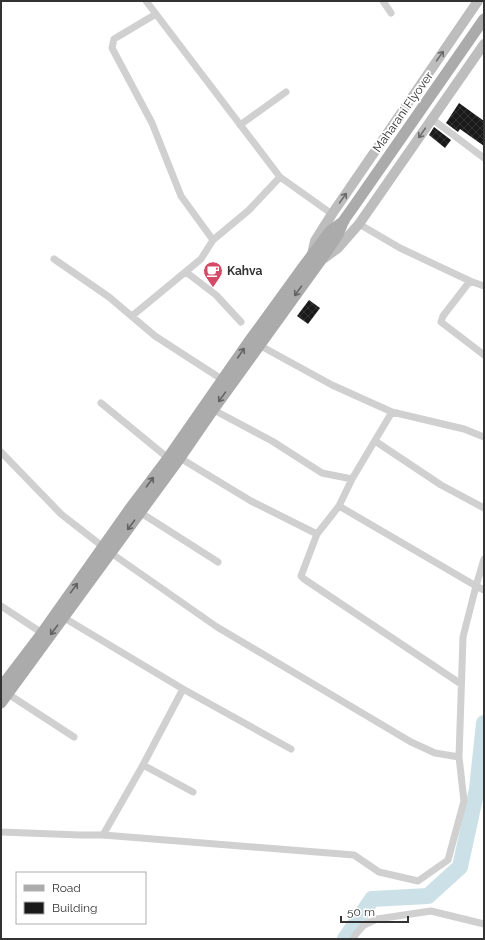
<svg xmlns="http://www.w3.org/2000/svg" width="485" height="940" viewBox="0 0 485 940" font-family="Raleway,sans-serif">
	<defs>
		<pattern id="building-cross-hatch" width="8" height="8" patternUnits="userSpaceOnUse"><rect width="8" height="8" fill="#1a1a1a"/><path d="M0 0l8 8M0 8l8-8" fill="none" stroke="#333"/></pattern>
	</defs>
	<rect width="100%" height="100%" fill="#fff"/>
	<g fill="none" stroke-linecap="round" stroke-linejoin="round">
		<path stroke="#cce1e7" stroke-width="16" d="M345 939 372 899 428 896 460 867 477 789 484 723"/>
	</g>
	<path fill="url(#building-cross-hatch)" d="M459 103 484 121V146L460 129 458 132 446 123Z
		M434 127 451 140 445 148 429 135Z
		M309 300 320 308 308 324 297 316Z"/>
	<g fill="none" stroke-linecap="round" stroke-linejoin="round">
		<path stroke="#d0d0d0" stroke-width="7" d="M146 1 280 177 332 214
			M383 1 391 13
			M156 14 114 39 112 48 152 123 181 196 213 240
			M432 119 484 158
			M240 125 286 92
			M359 224 400 248 470 281 484 286
			M54 259 109 297 155 336 223 380
			M186 272 216 295 241 322
			M470 281 443 316 441 322 484 355
			M132 316 201 259 213 240 249 210 280 177
			M101 403 168 458
			M210 408 272 441 322 473 352 479 392 412 332 385 259 345
			M392 412 464 429 484 437
			M375 441 441 485 484 508
			M1 452 61 514 111 553 217 627 411 742 435 753 459 757
			M339 506 352 479
			M138 511 218 562
			M317 534 301 576 304 579 461 684
			M484 559 476 586 484 590
			M1 606 42 633
			M61 616 183 689
			M5 692 74 737
			M143 765 193 792
			M1 832 80 835H103L354 855 379 872 418 881 448 860 464 801 459 757 463 637 476 586 339 506 317 534 251 501 180 458
			M103 835 143 765 183 689 291 749
			M353 939 356 934 364 925 377 919 431 911 484 924"/>
		<path stroke="#bdbdbd" stroke-width="10" d="M312 254 315 241 332 214 478 1
			M323 259 338 248 359 224 484 44"/>
		<path stroke="#ababab" stroke-width="11" d="M1 687 42 633 131 507 168 458 250 340 303 267 330 231 344 221
			M1 703 180 458 213 410 321 260 338 235 344 220 354 206 484 19"/>
	</g>
	<defs><path id="oneway-shaft" d="M-6 0H5M1.5-3L5.5 0L1.5 3" fill="none" stroke-width="1.6" stroke-linecap="round" stroke-linejoin="round"/></defs>
	<g stroke="#6a6a6a">
		<use href="#oneway-shaft" transform="translate(440 56) rotate(-55)"/>
		<use href="#oneway-shaft" transform="translate(422 133) rotate(125)"/>
		<use href="#oneway-shaft" transform="translate(343 198) rotate(-55)"/>
	</g>
	<g stroke="#636363">
		<use href="#oneway-shaft" transform="translate(298 291) rotate(126)"/>
		<use href="#oneway-shaft" transform="translate(241 353) rotate(-56)"/>
		<use href="#oneway-shaft" transform="translate(222 397) rotate(126)"/>
		<use href="#oneway-shaft" transform="translate(150 482) rotate(-53)"/>
		<use href="#oneway-shaft" transform="translate(131 525) rotate(127)"/>
		<use href="#oneway-shaft" transform="translate(74 588) rotate(-54)"/>
		<use href="#oneway-shaft" transform="translate(54 630) rotate(127)"/>
	</g>
	<defs>
		<g id="cafe-pin" transform="scale(1)"><path d="M0 17L-7.5 6A9.5 9.5 0 1 1 7.5 6Z" fill="#d44b68" stroke="#fff"/><path d="M-5.5-4.5H6V0H3Q3 3.5 0 3.5H-2.5Q-5.5 3.5-5.5 0ZM3-3.2v2h1.7v-2ZM-6 4.5H4V6H-6Z" fill="#fff"/></g>
	</defs>
	<g fill-rule="evenodd">
		<use href="#cafe-pin" x="213" y="271"/>
	</g>
	<g text-anchor="middle" dominant-baseline="central" stroke-width="4" stroke-linejoin="round" paint-order="stroke">
		<g font-size="12" fill="#333" stroke="#fff">
			<text transform="translate(403 112) rotate(-55)">Maharani Flyover</text>
		</g>
		<g font-size="12" font-weight="bold" fill="#333" stroke="#fff" text-anchor="start">
			<text x="227" y="271">Kahva</text>
		</g>
	</g>
	<rect width="485" height="940" fill="none" stroke="#333333" stroke-width="4"/>
	<rect x="16" y="872" width="130" height="52" fill="#ffffff" stroke="#adadad"/>
	<rect x="24" y="885" width="20" height="6" fill="#ababab" stroke="#adadad"/>
	<text x="52" y="892" font-size="12" fill="#333333">Road</text>
	<rect x="24" y="902" width="20" height="12" fill="#1a1a1a" stroke="#adadad"/>
	<text x="52" y="912" font-size="12" fill="#333333">Building</text>
	<path d="M341 916v6h67v-6" fill="none" stroke="#333333" stroke-width="2"/>
	<text x="347" y="916" font-size="12" fill="#333333" stroke="#ffffff" stroke-width="3" paint-order="stroke">50 m</text>
</svg>
